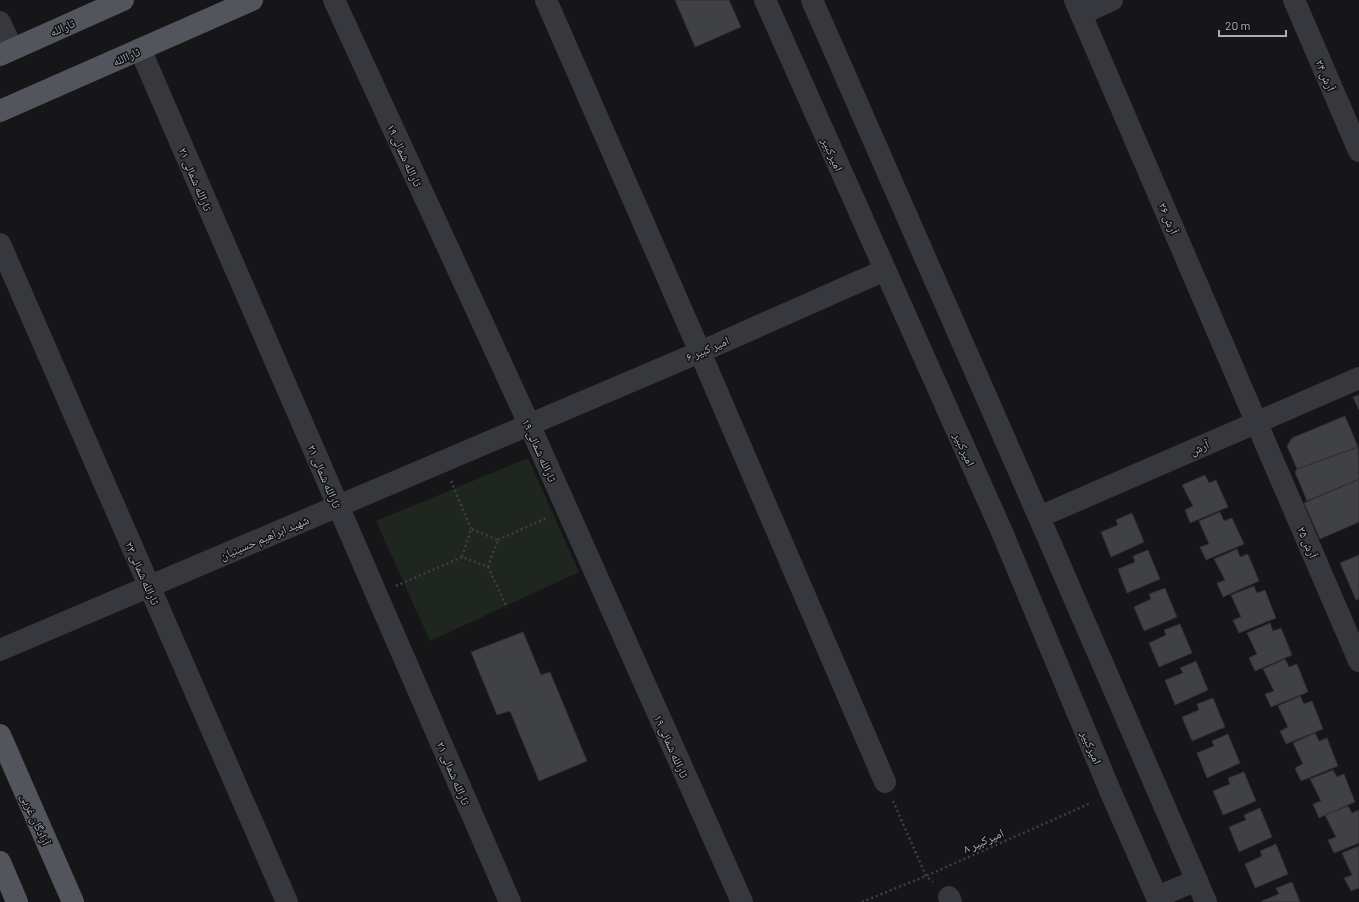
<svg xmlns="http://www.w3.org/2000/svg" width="1359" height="902" viewBox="0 0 1359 902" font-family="Barlow,'Noto Naskh Arabic',sans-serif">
	<rect width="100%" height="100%" fill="#161618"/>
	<path fill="#1e261f" d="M528 458 579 572 430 641 376 521Z"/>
	<path fill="#404145" stroke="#303034" d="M675 0H729L741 27 695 47Z
		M1359 395V410L1353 397Z
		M1345 416 1358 447 1297 469 1287 446 1292 438Z
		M1358 447 1359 479 1307 501 1295 472 1297 469Z
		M1205 475 1209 483 1216 480 1228 507 1190 523 1185 510 1193 506 1182 485Z
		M1359 479V522L1320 539 1304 503Z
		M1220 512 1224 521 1232 518 1244 544 1206 560 1200 547 1209 544 1199 521Z
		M1132 513 1144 542 1111 557 1101 532 1118 525 1116 520Z
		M1237 549 1240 557 1248 554 1259 581 1223 597 1217 583 1225 580 1214 559Z
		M1148 550 1160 579 1127 593 1118 569 1135 562 1133 556Z
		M1359 555V599L1356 600 1340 563Z
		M1254 586 1257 593 1265 590 1276 618 1239 633 1233 620 1241 617 1231 595Z
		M1165 588 1177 617 1144 631 1134 607 1151 599 1149 594Z
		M1270 623 1273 631 1281 628 1292 655 1255 671 1249 658 1257 654 1247 633Z
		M1180 624 1192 653 1159 667 1149 643 1166 635 1164 630Z
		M523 632 541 675 550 672 587 761 539 781 510 711 497 715 471 652Z
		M1285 659 1289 667 1297 664 1308 692 1271 707 1265 694 1274 691 1263 669Z
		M1196 661 1208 690 1175 705 1165 680 1183 673 1180 668Z
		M1300 696 1304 704 1312 701 1323 729 1286 744 1280 731 1288 727 1278 706Z
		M1213 698 1225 727 1192 741 1182 717 1199 710 1197 704Z
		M1315 733 1319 741 1327 738 1338 766 1301 781 1295 768 1303 764 1293 743Z
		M1228 734 1240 763 1207 778 1197 753 1214 746 1212 741Z
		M1333 770 1337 777 1344 774 1355 802 1319 818 1313 804 1321 801 1310 779Z
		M1244 772 1256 801 1223 815 1213 791 1230 784 1228 778Z
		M1348 806 1352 813 1359 810V843L1334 853 1328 840 1336 837 1325 815Z
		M1260 808 1272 837 1239 852 1229 827 1246 820 1244 815Z
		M1276 844 1288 874 1255 888 1245 864 1262 856 1260 851Z
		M1359 846V888L1351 891 1344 878 1352 875 1342 853Z
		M1292 882 1300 902H1262V901L1279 894 1276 888Z"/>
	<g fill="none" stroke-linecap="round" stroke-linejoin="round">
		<path stroke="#3d3f44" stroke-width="2.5" stroke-dasharray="2 3" stroke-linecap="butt" d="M451 481 471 529
			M498 540 547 518
			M488 567 498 540 471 529 462 557 488 567 507 608
			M396 586 462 557
			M893 801 926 876 933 882
			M862 902 926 876 1091 803"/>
		<path stroke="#37383d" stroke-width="22" d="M334 0 529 424 742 902
			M546 0 700 352 885 782
			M765 0 1002 532 1111 793 1159 902
			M812 0 1039 517 1206 902
			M1075 0 1359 661
			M1294 0 1359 151
			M1081 14 1112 0
			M0 22 12 49
			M140 49 510 902
			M0 244 287 902
			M1039 517 1359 378
			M0 650 700 352 885 270
			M949 897 951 902
			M1157 897 1197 880"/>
		<path stroke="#53555c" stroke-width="22" d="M0 55 123 0
			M0 111 252 0
			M0 735 73 902
			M0 862 17 902"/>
	</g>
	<g text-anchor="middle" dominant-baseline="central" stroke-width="3" stroke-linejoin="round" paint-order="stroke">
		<g font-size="12" fill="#a8adb8" stroke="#111113">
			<text transform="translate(62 27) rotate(-24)">ثارالله</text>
			<text transform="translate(126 56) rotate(-24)">ثاراالله</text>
			<text transform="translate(1326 75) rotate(67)">آرش ۲۴</text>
			<text transform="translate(833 154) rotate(66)">امیرکبیر</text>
			<text transform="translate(405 155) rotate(65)">ثارالله شمالی ۱۹</text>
			<text transform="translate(196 179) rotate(67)">ثارالله شمالی ۲۱</text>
			<text transform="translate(1169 218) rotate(67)">آرش ۲۶</text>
			<text transform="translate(707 348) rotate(-23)">امیر کبیر ۶</text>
			<text transform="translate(1199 447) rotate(-23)">آرش</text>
			<text transform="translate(965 449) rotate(66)">امیرکبیر</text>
			<text transform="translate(540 450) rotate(66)">ثارالله شمالی ۱۹</text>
			<text transform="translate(325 476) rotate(67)">ثارالله شمالی ۲۱</text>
			<text transform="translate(264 537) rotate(-23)">شهید ابراهیم حسینیان</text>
			<text transform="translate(1308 542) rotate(67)">آرش ۲۵</text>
			<text transform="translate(143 573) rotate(66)">ثارالله شمالی ۲۳</text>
			<text transform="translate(672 746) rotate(66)">ثارالله شمالی ۱۹</text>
			<text transform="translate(1092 747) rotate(67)">امیرکبیر</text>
			<text transform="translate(454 773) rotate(67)">ثارالله شمالی ۲۱</text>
			<text transform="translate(36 819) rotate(66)">آزادگان غربی</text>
			<text transform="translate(983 840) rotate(-24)">امیرکبیر ۸</text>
		</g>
	</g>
	<path d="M1219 30v6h67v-6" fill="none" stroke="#a8adb8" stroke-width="2"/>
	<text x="1225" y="30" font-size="12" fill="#a8adb8" stroke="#111113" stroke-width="3" paint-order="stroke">20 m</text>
</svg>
